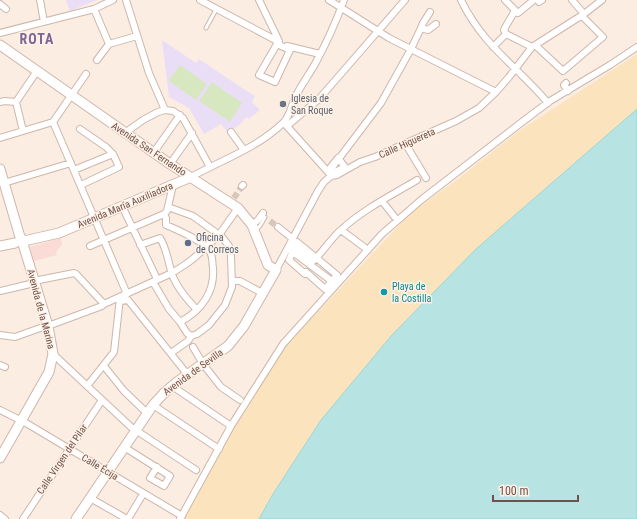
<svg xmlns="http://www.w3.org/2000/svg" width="637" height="519" viewBox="0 0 637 519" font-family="'Roboto Condensed',sans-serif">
	<rect width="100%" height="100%" fill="#fbede1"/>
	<path fill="#fbdbd5" d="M61 238 62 245 56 252 57 255 34 261 30 247Z"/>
	<path fill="#eadef7" d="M66 0H97L70 11Z
		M162 40 196 63 199 59 245 90 255 96 252 102 260 110 249 119 247 117 243 120V122L228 133 221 124 204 134 189 108 169 97Z"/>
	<path fill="#d7e8c1" d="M180 65 207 84 196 100 170 82 169 80Z
		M212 82 242 103 230 122 199 101Z"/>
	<path fill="#fae3bd" d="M637 54V109L476 249 392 335 321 420 273 494 259 519H182L220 450 287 342 304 324 315 315 402 222 412 212 458 179 516 133Z"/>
	<path fill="#b7e4e3" stroke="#9ed5d5" d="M637 109V519H259L273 494 321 420 392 335 476 249Z"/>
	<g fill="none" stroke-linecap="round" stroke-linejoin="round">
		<path stroke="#d8c6bb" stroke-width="6" stroke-dasharray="6 3" stroke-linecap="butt" d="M234 198 242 186
			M270 221 278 227"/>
		<g stroke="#ceb6ac" stroke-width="5">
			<path id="lane" d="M206 28 217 8
				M256 229 260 226 265 217"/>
		</g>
		<g stroke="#ceb6ac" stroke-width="8">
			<path id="street" d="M40 0 44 22
				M126 0 149 73 165 110
				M200 0 279 42
				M259 0 279 41
				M329 0 389 38 496 92
				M461 0C483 46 517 66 548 103
				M538 0 539 2 542 0
				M572 0 584 14
				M0 4 6 9
				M94 9 109 44
				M430 12 423 23 421 28 428 30 436 24
				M515 12 518 13 534 0
				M0 33 94 9 113 0
				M506 34 532 47
				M277 44 290 50 275 82 259 75Z
				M535 45 563 71 603 37 582 16
				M287 46 320 54
				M493 47 506 34 504 30C507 23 512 17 515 10L505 0
				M97 60 109 44 137 36
				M566 83 564 85 568 91
				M0 102 5 101 16 102
				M53 122 127 294
				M284 123 329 173
				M287 126 319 99 405 0
				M80 129 106 147 113 154 119 167 81 185
				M23 131 16 102 37 71
				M231 132 244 150
				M127 134 129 130 143 120 158 112 165 110 173 111 183 118 210 167
				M0 138 53 122 86 74
				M405 143 426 178
				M154 152 180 115
				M338 158 345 167 335 172 330 168Z
				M170 164 192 133
				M74 170 113 154
				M327 171 331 169 381 103 411 49 421 28
				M191 177C222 160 257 148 283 123 291 115 291 105 296 96 301 85 309 75 315 64 326 44 336 22 344 0
				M4 183 71 163
				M242 186 243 185
				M382 201 397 220
				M122 206 157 279
				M168 207 193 216 222 237 229 246 231 256 232 287 225 305 209 325 197 334 191 336
				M164 214 166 218V225C178 230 204 241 210 252 213 257 212 263 213 268 215 292 201 311 180 322
				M252 225 258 220 263 213
				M278 227 293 239
				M341 230 368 250
				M291 242 313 261C324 251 331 238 342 229 364 209 392 195 417 180
				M297 242 337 275 325 289 306 272 305 274 289 260Z
				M140 245 160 238C167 249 168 262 172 274 177 288 187 299 197 310
				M90 246 164 214 167 211 173 185
				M289 249 329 279
				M276 270 318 191 324 182 331 176 337 175 360 162 375 157 456 121 479 108 496 92 509 77 532 47 584 14 602 0
				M34 281 74 273 76 274 104 304
				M232 281H240L262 293
				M153 282 169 309 180 322 187 333 191 336
				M0 291 30 284
				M120 301 128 300 187 374
				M48 326 102 306 104 304 172 273 186 264 194 258 219 235 238 208
				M0 335 15 337 43 327
				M193 347 203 364 221 387 240 400
				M171 353 188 341 191 336
				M53 354 131 427 196 470
				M0 365 5 367
				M104 366 124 391 147 413
				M87 386 114 352 120 298
				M172 386 231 426
				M153 405 219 449
				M0 410 26 423 182 516
				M124 447 170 476 164 486 150 478 157 467
				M90 498 127 519
				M0 515 5 519
				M23 519 102 400
				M128 519 143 494
				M180 519 231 426 283 344 382 234 421 200 526 119 550 101 610 65 637 47"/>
		</g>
		<g stroke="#d1b5a9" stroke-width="11">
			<path id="secondary" d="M0 45 170 164 238 208 252 225 268 265 276 270 244 326 228 346 177 382 164 393 153 405 76 519
				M0 169 20 237 24 241
				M24 241 59 233 191 177
				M0 246 15 243
				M0 458 49 372 53 354 48 326 23 244"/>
		</g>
		<use href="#lane" stroke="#fff" stroke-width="3"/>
		<use href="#street" stroke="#fff" stroke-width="6"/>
		<use href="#secondary" stroke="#fff" stroke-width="9"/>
	</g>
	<circle fill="#6b7280" stroke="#fef2e7" stroke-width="1.5" cx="283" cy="104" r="4"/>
	<circle fill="#5c6f8a" stroke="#fef2e7" stroke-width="1.5" cx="188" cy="243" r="4"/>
	<circle fill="#0f9aa8" stroke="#fef2e7" stroke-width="1.5" cx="384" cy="292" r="4"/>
	<g text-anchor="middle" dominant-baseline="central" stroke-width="3" stroke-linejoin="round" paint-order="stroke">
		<g font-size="10" fill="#5b616d" stroke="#fef2e7" text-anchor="start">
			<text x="291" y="98">Iglesia de<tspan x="291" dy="12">San Roque</tspan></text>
		</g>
		<g font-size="10" fill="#715149" stroke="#fef2e7">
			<text transform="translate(407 143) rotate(-24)">Calle Higuereta</text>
			<text transform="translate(149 149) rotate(34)">Avenida San Fernando</text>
			<text transform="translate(125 205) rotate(-23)">Avenida María Auxiliadora</text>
			<text transform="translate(41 309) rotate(75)">Avenida de la Marina</text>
			<text transform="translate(193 372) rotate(-36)">Avenida de Sevilla</text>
			<text transform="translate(62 459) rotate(-56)">Calle Virgen del Pilar</text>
			<text transform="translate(100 467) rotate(31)">Calle Écija</text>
		</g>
		<g font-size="10" fill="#4e5e75" stroke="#fef2e7" text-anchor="start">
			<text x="196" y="237">Oficina<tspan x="196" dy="12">de Correos</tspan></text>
		</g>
		<g font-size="10" fill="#0d838f" stroke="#fef2e7" text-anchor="start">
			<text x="392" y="286">Playa de<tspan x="392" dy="12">la Costilla</tspan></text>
		</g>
		<g font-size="14" font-weight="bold" letter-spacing="1" fill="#7d6595" stroke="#fef2e7">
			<text x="37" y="39">ROTA</text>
		</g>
	</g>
	<path d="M493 495v6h85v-6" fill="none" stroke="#715149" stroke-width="2"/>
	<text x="499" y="495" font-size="12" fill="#715149" stroke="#fef2e7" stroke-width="3" paint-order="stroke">100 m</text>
</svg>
